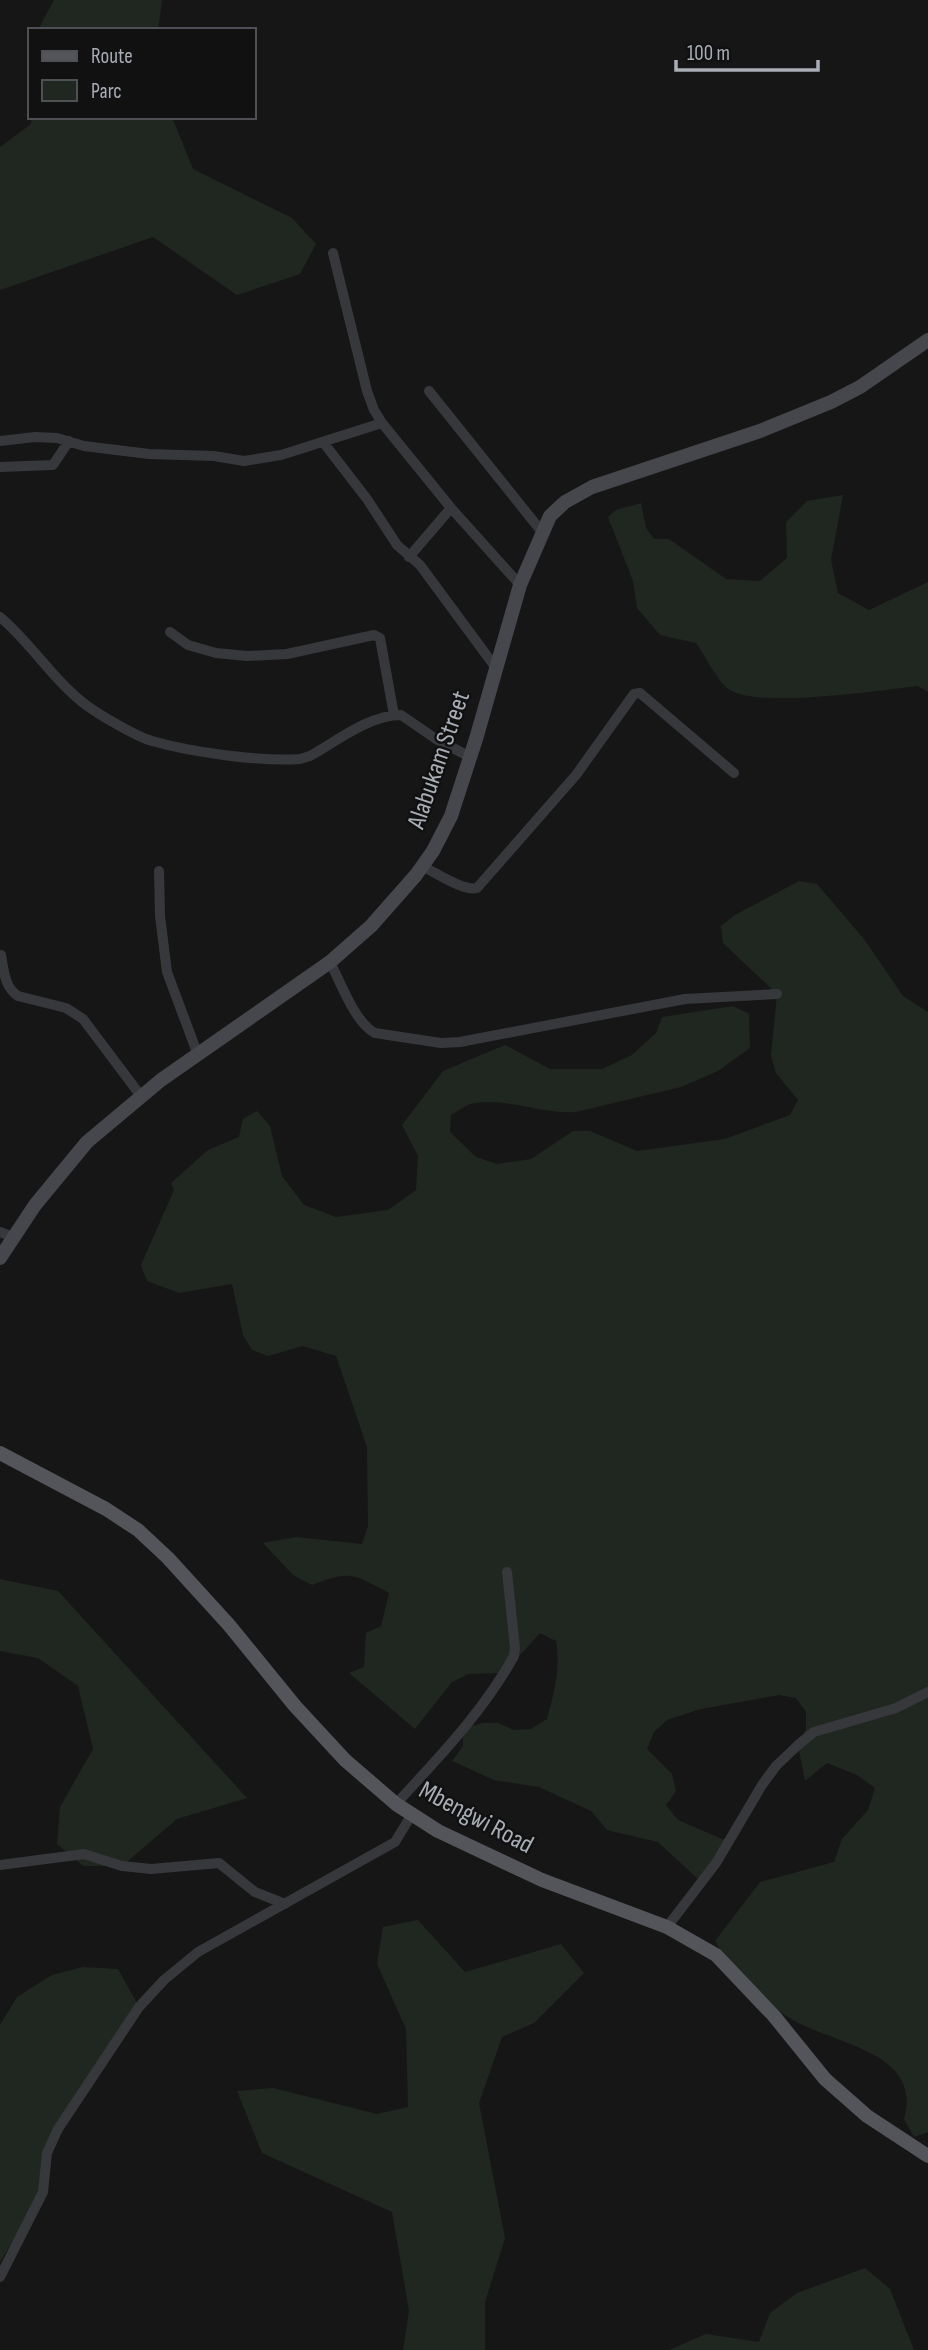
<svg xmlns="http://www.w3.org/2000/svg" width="928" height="2350" viewBox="0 0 928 2350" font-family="'Sofia Sans Condensed',sans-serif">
	<rect width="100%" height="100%" fill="#161617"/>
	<path fill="#202720" d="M54 0H162L158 30H40L41 24Z
		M32 117H172L193 169 292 218 316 244 300 274 237 295 153 237 0 290V147L31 124Z
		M843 495 831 560 838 593 869 610 928 582V692L918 686C883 690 751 710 727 688 715 677 706 657 696 643L660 635 637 608 633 581 608 517 616 510 641 503 646 528 654 539H669L726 579 760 581 787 558 786 522 807 501Z
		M799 881 817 884 864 939 903 996 928 1012V2132L914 2137 904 2119C924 2048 827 2045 785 2015 771 2006 741 1981 732 1969 725 1961 721 1950 715 1941L760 1882 834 1862 842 1839 868 1810 875 1788 857 1775 827 1763 805 1781 798 1745 806 1729V1712L796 1698 779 1695 701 1709 667 1720 654 1732 647 1749 672 1774 676 1791 666 1805 678 1820 729 1842 698 1879 658 1842 607 1830 591 1811 539 1787 494 1780 452 1761 463 1746V1728L483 1723H498L514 1730 531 1729 547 1719C554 1692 561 1668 556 1641L540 1633 504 1673 468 1674 452 1682 415 1729 349 1673 364 1667 366 1633 381 1626 389 1593C352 1574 352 1570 312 1585L293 1575 263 1543 296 1537 362 1544 368 1526 367 1447 336 1356 303 1346 268 1356 252 1350 243 1335 232 1284 179 1293 147 1281 141 1265 174 1190 171 1183 208 1150 239 1137 243 1119 257 1111 270 1126 282 1176 304 1205 336 1217 388 1210 416 1190 418 1156 402 1125 443 1071 505 1045 550 1069H602L632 1055 656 1033 662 1017 733 1006 749 1014 750 1048 718 1071 681 1087 576 1112C542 1115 503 1096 471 1104 464 1106 458 1111 451 1115L450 1132 476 1157 497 1164 531 1159 573 1131H590L637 1151 725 1139 790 1115 798 1100 776 1073 771 1056 777 994 723 943 721 926 735 915Z
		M0 1579 58 1591 247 1798 177 1819 122 1866H83L57 1844 60 1807 93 1749 78 1686 38 1658 0 1651Z
		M418 1920 465 1972 561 1944 584 1973 534 2023 502 2037 479 2103 505 2238 485 2302V2350H403L409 2311 392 2212 262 2153 237 2091 273 2088 377 2114 408 2107 406 2029 377 1964 383 1927Z
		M83 1967 118 1969 139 2007 47 2153 43 2192 0 2262V2025L17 1997 52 1975Z
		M865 2268 890 2289 914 2350H669L706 2334 759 2342 770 2313 797 2293Z"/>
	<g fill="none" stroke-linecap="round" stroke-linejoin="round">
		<path stroke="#37383c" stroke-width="10" d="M333 253 367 391 374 410 382 423 451 508 520 585
			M429 391 542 532
			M0 441 35 437 57 438 84 446 149 454 214 456 244 461 281 455 382 423
			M323 442 367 499 397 545 420 565 496 668
			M0 467 53 465 69 441
			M409 557 451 508
			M0 617C31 643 53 680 86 705 98 714 137 737 152 741 191 752 259 762 300 759L310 756C337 741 369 715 401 715L436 739 470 757
			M170 632 188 645 216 653 247 656 287 654 374 635 380 638 394 715
			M422 866C435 872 464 892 477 888L576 775 634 694 640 693 734 773
			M159 871 160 916 167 972 198 1055
			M1 955C4 970 4 987 18 996L66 1008 83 1019 141 1096
			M330 962C340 981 355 1023 375 1033L441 1043 460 1042 685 999 777 994
			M0 1232 15 1238
			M396 1804C439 1757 483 1712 514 1656L515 1648 507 1572
			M0 1865 84 1854 122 1866 151 1869 219 1863 255 1892 285 1904
			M667 1927 716 1863 762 1785 776 1766 798 1745 814 1732 896 1708 928 1692
			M0 2277 43 2192 47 2153 58 2129 139 2007 164 1980 198 1952 395 1842 412 1814"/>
		<path stroke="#45474c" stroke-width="14" d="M0 1258 35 1205 87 1142 161 1080 330 962 371 926 416 875 433 851 451 816 476 739 520 585 550 516 565 502 592 487 760 431 831 402 860 387 928 340"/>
		<path stroke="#53555a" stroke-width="14" d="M0 1453 106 1509 138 1530 168 1558 229 1625 295 1706 345 1760 396 1804 438 1831 542 1880 667 1927 716 1955 774 2016 825 2079 867 2116 928 2156"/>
	</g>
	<g text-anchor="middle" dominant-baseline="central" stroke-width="5" stroke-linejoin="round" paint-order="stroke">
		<g font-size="26" fill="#a9aeb6" stroke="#111112">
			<text transform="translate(439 760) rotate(-71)">Alabukam Street</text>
			<text transform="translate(476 1818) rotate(28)">Mbengwi Road</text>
		</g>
	</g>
	<rect x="28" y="28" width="228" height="91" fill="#111112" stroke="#4e5054" stroke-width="2"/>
	<rect x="42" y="51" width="35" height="10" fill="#53555a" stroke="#4e5054" stroke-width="2"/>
	<text x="91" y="63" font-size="21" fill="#a9aeb6">Route</text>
	<rect x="42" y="80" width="35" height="21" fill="#202720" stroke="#4e5054" stroke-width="2"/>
	<text x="91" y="98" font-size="21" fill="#a9aeb6">Parc</text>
	<path d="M676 60v10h142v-10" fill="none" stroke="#a9aeb6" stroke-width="3.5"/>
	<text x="687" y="60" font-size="21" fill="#a9aeb6" stroke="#111112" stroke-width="5" paint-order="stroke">100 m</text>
</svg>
